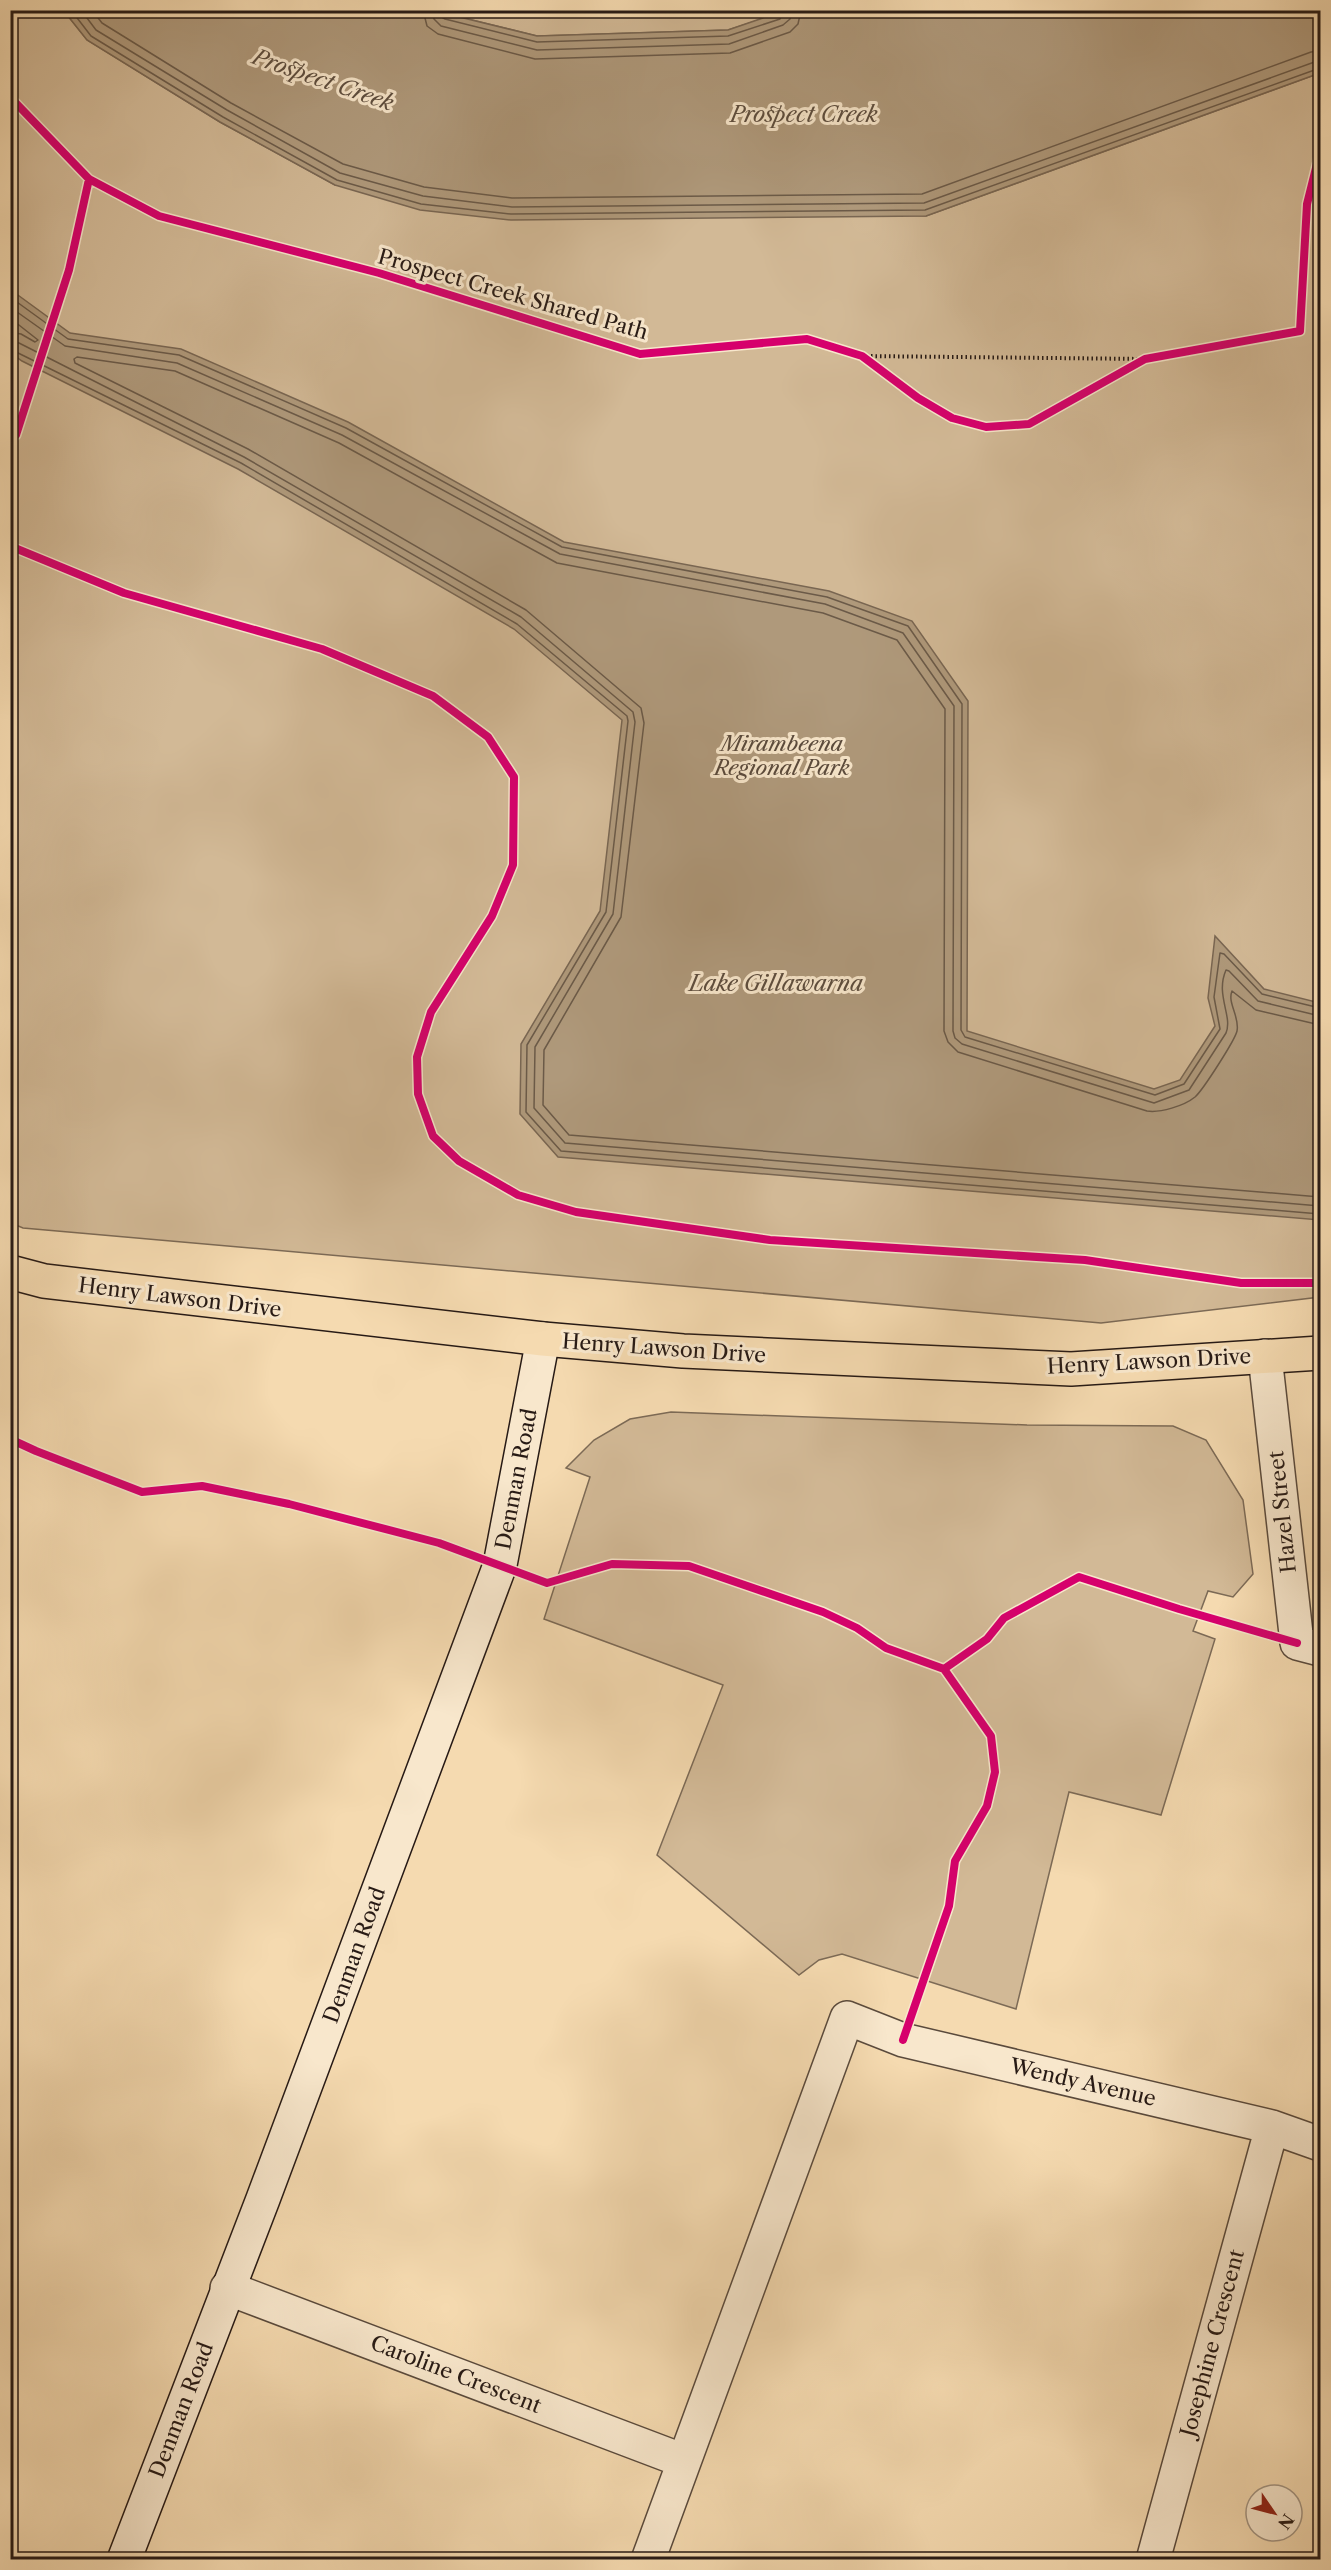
<svg xmlns="http://www.w3.org/2000/svg" width="1331" height="2570" viewBox="0 0 1331 2570" font-family="'Libre Caslon Text',serif">
	<rect width="100%" height="100%" fill="#f5dab0"/>
	<filter id="stains"><feTurbulence type="fractalNoise" baseFrequency=".00333" numOctaves="4"/><feColorMatrix values="0 0 0 0 .2 0 0 0 0 .09 0 0 0 0 .02 0 0 0 .5 -.17"/></filter>
	<radialGradient id="worn" r=".72"><stop offset=".6" stop-color="#630" stop-opacity="0"/><stop offset="1" stop-color="#630" stop-opacity=".3"/></radialGradient>
	<path fill="#d2b996" stroke="#7c6a56" stroke-width="1.5" d="M11 11H64L87 40 220 122 335 185 926 216 1320 73V1297L1101 1323 23 1228 11 1223Z
		M435 11H786L728 30 537 36Z
		M671 1412 1027 1425 1173 1426 1206 1440 1243 1500 1253 1574 1233 1597 1208 1591 1193 1631 1215 1639 1161 1815 1069 1792 1016 2009 842 1954 819 1960 799 1975 657 1855 723 1685 544 1619 590 1477 566 1468 594 1440 630 1419Z"/>
	<path fill="#af997b" stroke="#796652" stroke-width="1.5" d="M435 11 537 36 728 30 786 10 1320 11V73L926 216 511 220 420 210 335 185 220 122 87 40 64 11Z
		M11 290 70 333 181 349 348 422 564 542 829 591 912 621 968 701 967 1031 1154 1089 1180 1080 1215 1026 1208 998 1215 936 1264 989 1320 1003V1220L558 1157 520 1114 521 1044 600 911 622 720 514 629 238 469 22 361 11 353Z"/>
	<g fill="none" stroke-linecap="round" stroke-linejoin="round">
		<path stroke="#6b5a48" stroke-width="1.5" d="M71 10 91 36 223 117 337 180 421 204 511 214 925 210 1320 68
			M81 10 96 30 227 110 340 173 423 196 512 207 924 203 1320 60
			M92 10 102 23 231 103 343 164 424 187 512 198 922 194 1311 52 1320 51
			M423 10 427 26 438 34 535 59 730 53 790 32 798 24 801 10
			M432 10 434 19 441 26 537 50 729 44 783 25 790 19 792 10
			M439 10 440 16 445 19 537 42 728 36 780 19 784 10
			M10 297 68 339 179 355 346 428 562 547 827 597 908 626 962 704 961 1030 965 1037 1155 1095 1184 1084 1220 1029 1214 997 1220 953 1224 954 1262 994 1320 1008
			M10 307 65 346 177 363 342 435 560 554 825 604 903 633 954 706 953 1031 955 1038 962 1044 1154 1103 1189 1090 1226 1033C1233 1016 1215 995 1226 970L1229 971 1258 1001 1320 1016
			M10 318 38 340 35 342 21 334 10 332
			M10 341 19 343 244 457 521 617 633 712 635 722 613 914 535 1047 534 1108 565 1143 1320 1206
			M10 349 241 463 517 624 627 716 628 721 606 912 527 1045 526 1112 561 1151 1320 1214
			M1320 1025 1256 1010 1232 991C1227 1003 1240 1017 1237 1031 1235 1040 1203 1090 1195 1097 1184 1106 1160 1113 1147 1111L958 1052 948 1042 944 1031 945 709 897 640 823 613 557 563 339 443 175 371 77 357 74 359 75 363 248 449 526 610 641 708 644 723 621 917 544 1050 543 1105 569 1135 1320 1197"/>
		<g stroke="#5a4a3c" stroke-width="36">
			<path id="street" d="M1265 1356 1297 1643 1320 1649
				M227 2288 684 2461
				M648 2560 847 2018 903 2040 1272 2127 1320 2144
				M1153 2560 1272 2127"/>
		</g>
		<g stroke="#271a15" stroke-width="36">
			<path id="secondary" d="M124 2560 263 2199 500 1565 543 1339"/>
		</g>
		<g stroke="#271a15" stroke-width="36">
			<path id="primary" d="M10 1272 44 1281 543 1339 683 1351 1071 1369 1320 1353"/>
		</g>
		<path stroke="#271a15" stroke-width="4" stroke-dasharray="1.5 3" stroke-linecap="butt" d="M862 356 1145 359"/>
		<use href="#street" stroke="#f8e7cc" stroke-width="33"/>
		<use href="#secondary" stroke="#f8e7cc" stroke-width="33"/>
		<use href="#primary" stroke="#f5dab0" stroke-width="33"/>
		<g stroke="#f8e7cc" stroke-width="11">
			<path id="cycleway" d="M10 97 89 179 159 216 379 273 640 354 807 339 862 356 918 398 952 418 986 427 1029 424 1145 359 1300 331 1307 204 1320 152
				M10 440 16 435 69 270 89 179
				M10 546 124 593 322 649 433 696 488 737 514 777 513 865 492 916 431 1012 417 1057 418 1094 433 1136 459 1161 518 1195 576 1212 770 1240 1085 1260 1241 1283H1320
				M10 1439 36 1451 142 1492 202 1486 289 1504 439 1543 547 1583 612 1564 689 1566 823 1612 857 1628 886 1648 944 1669 987 1639 1004 1618 1079 1577 1179 1609 1297 1643
				M903 2040 949 1906 955 1861 987 1806 995 1772 991 1736 944 1669"/>
		</g>
		<use href="#cycleway" stroke="#d6006c" stroke-width="8"/>
	</g>
	<g text-anchor="middle" dominant-baseline="central" stroke-width="6" stroke-linejoin="round" paint-order="stroke">
		<g font-size="21" fill="#271a15" stroke="#f8e7cc">
			<text transform="translate(513 294) rotate(16)">Prospect Creek Shared Path</text>
			<text transform="translate(180 1297) rotate(7)">Henry Lawson Drive</text>
			<text transform="translate(664 1348) rotate(4)">Henry Lawson Drive</text>
			<text transform="translate(1149 1361) rotate(-3)">Henry Lawson Drive</text>
			<text transform="translate(516 1479) rotate(-79)">Denman Road</text>
			<text transform="translate(1282 1512) rotate(-96)">Hazel Street</text>
			<text transform="translate(354 1955) rotate(-70)">Denman Road</text>
			<text transform="translate(1083 2082) rotate(13)">Wendy Avenue</text>
			<text transform="translate(1212 2343) rotate(-75)">Josephine Crescent</text>
			<text transform="translate(456 2374) rotate(21)">Caroline Crescent</text>
			<text transform="translate(181 2410) rotate(-69)">Denman Road</text>
		</g>
		<g font-size="21" font-style="italic" fill="#5a4a3c" stroke="#f8e7cc">
			<text x="782" y="743">Mirambeena<tspan x="782" dy="24">Regional Park</tspan></text>
		</g>
		<g font-size="22" font-style="italic" fill="#5d4d3e" stroke="#f8e7cc">
			<text transform="translate(323 80) rotate(19)">Prospect Creek</text>
			<text x="804" y="114">Prospect Creek</text>
			<text x="776" y="983">Lake Gillawarna</text>
		</g>
	</g>
	<rect width="1331" height="2570" fill="none" stroke="#f5dab0" stroke-width="36"/>
	<rect x="12" y="12" width="1307" height="2546" fill="none" stroke="#271a15" stroke-width="3"/>
	<rect x="18" y="18" width="1295" height="2534" fill="none" stroke="#271a15" stroke-width="1.5"/>
	<g transform="translate(1274 2513) rotate(125)"><circle r="28" fill="#f8e7cc" stroke="#a49583" stroke-width="1.5"/>
	<path d="M0-4.5L10 22L0 15L-10 22Z" fill="#8f2418"/>
	<text y="-9" font-size="16" font-weight="bold" text-anchor="middle" fill="#271a15">N</text>
	</g>
	<rect width="100%" height="100%" filter="url(#stains)"/>
	<rect width="100%" height="100%" fill="url(#worn)"/>
</svg>
